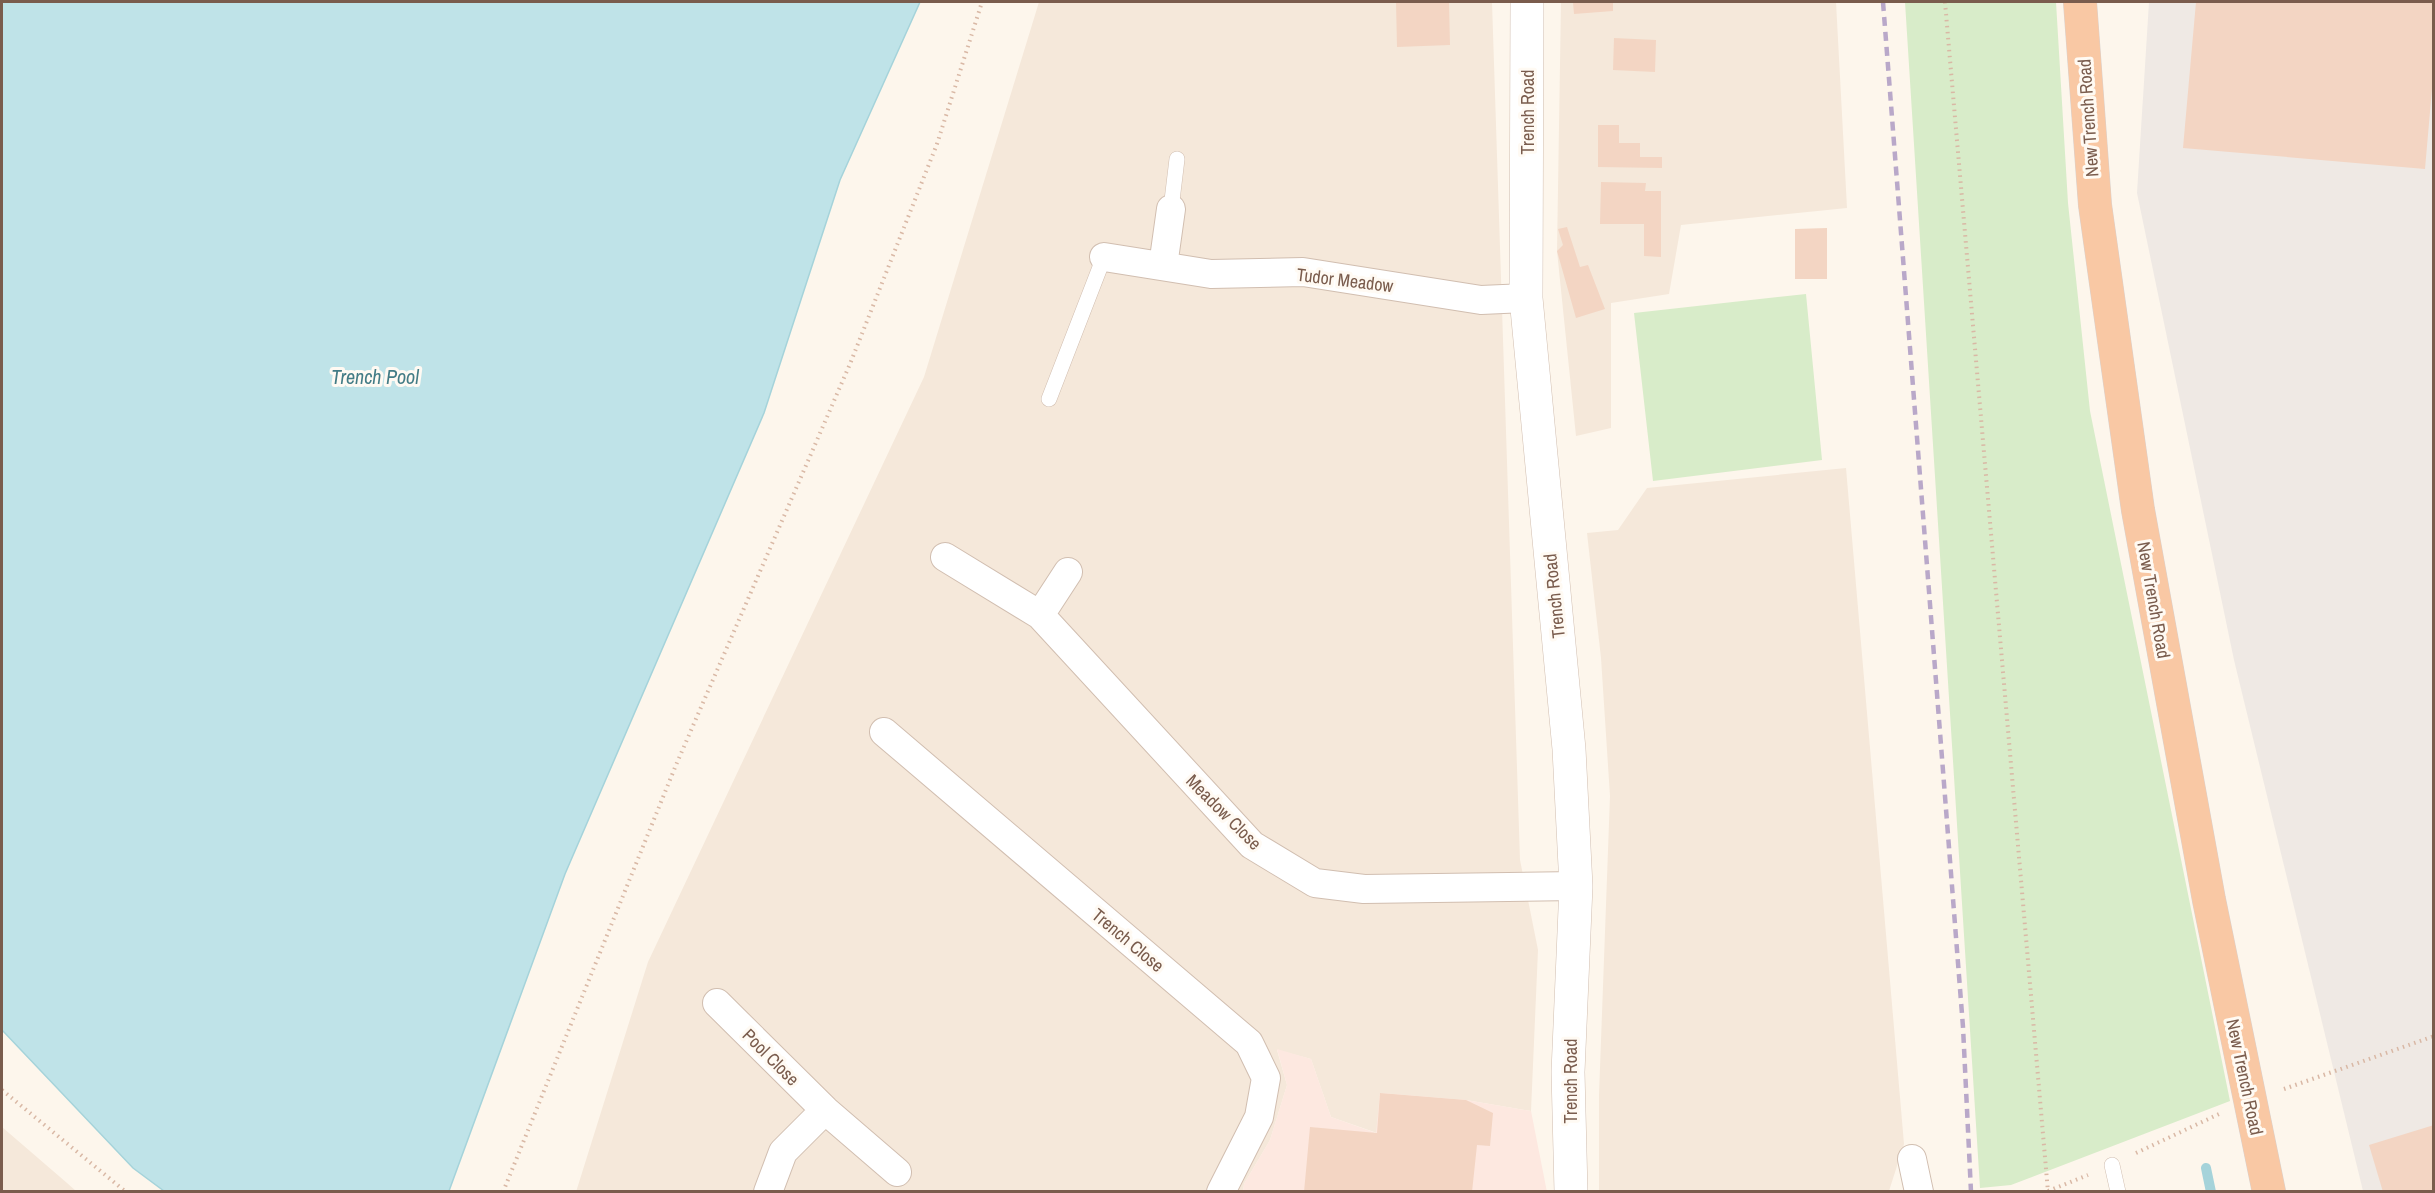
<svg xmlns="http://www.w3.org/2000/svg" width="2435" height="1193" viewBox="0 0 2435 1193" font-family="'Archivo Narrow',sans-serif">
	<rect width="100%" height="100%" fill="#fdf6ec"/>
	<path fill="#f5e8da" d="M1039 2H1492L1520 860 1538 950 1531 1111 1466 1100 1380 1093 1377 1133 1331 1117 1311 1059 1277 1050 1287 1085 1270 1140 1244 1184 1243 1191 576 1192 648 962 924 377Z
		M1561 2H1836L1847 208 1681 225 1669 294 1611 303V428L1576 436 1557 251Z
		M1846 468 1904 1144 1889 1191H1599V1095L1610 796 1601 658 1587 533 1618 530 1647 488Z
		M2 1127 67 1183 76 1191H2Z"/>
	<path fill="#fde8e0" d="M1277 1049 1311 1059 1331 1117 1376 1133 1380 1093 1466 1100 1531 1111 1547 1192H1243L1244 1184 1270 1140 1287 1085Z"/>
	<path fill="#efe9e4" d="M2149 2H2433V1191H2363L2234 660 2137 193Z"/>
	<path fill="#d8ecc9" d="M1905 2H2056L2068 203 2090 411 2230 1101 2011 1185 1980 1188Z
		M1806 294 1822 460 1653 481 1634 313Z"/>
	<path fill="#bfe3e8" stroke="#a5d3da" stroke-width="1.5" d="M2 2H920L840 180 764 413 565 874 449 1191H164L133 1168 2 1030Z"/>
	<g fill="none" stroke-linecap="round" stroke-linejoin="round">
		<path stroke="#a5d3da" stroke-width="10" d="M2206 1168 2211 1192"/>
	</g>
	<path fill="#f3d5c3" d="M1396 2H1449L1450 45 1397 47Z
		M1573 2H1613V11L1574 14Z
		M2196 2H2434V66L2425 169 2183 148Z
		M1614 38 1656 40 1655 72 1613 70Z
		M1598 125H1619V143H1640V157H1662V168L1598 167Z
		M1601 182 1646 183 1645 191H1661V257L1644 256V224H1600Z
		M1567 227 1580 267 1588 265 1605 309 1576 318 1557 251 1563 245 1558 229Z
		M1827 228V279H1795V229Z
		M1380 1093 1466 1100 1493 1113 1490 1146 1477 1145 1472 1192H1304L1310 1127 1377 1133Z
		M2434 1125V1192H2383L2369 1145Z"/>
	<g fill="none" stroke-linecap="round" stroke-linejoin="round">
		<g stroke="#d1beb0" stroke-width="16">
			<path id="service" d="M1171 209 1177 159
				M1049 399 1104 257
				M2112 1165 2118 1192"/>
		</g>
		<g stroke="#d1beb0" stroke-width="30">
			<path id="minor" d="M1104 257 1211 274 1303 272 1481 300 1526 298
				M1163 266 1171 209
				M945 557 1040 615 1252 845 1315 883 1364 889 1576 886
				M1040 615 1068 572
				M884 732 1249 1043 1266 1078 1259 1117 1221 1192
				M717 1003 825 1110 897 1172
				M1912 1159 1919 1192
				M768 1192 783 1152 825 1110"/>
		</g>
		<g stroke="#d1beb0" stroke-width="34">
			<path id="tertiary" d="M1527 2 1526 298 1569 749 1576 886 1568 1072 1571 1192"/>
		</g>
		<g stroke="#dad1cd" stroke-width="34">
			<path id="trunk" d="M2080 2 2095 205 2138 510 2209 900 2269 1192"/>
		</g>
		<path stroke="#d9b8a5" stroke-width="4" stroke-dasharray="1.5 4.5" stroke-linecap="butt" d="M1945 2 2048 1192
			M2284 1089 2434 1036
			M2 1090 126 1192
			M2136 1153 2219 1114
			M2048 1191 2088 1175
			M503 1192 676 765 850 364 937 144 982 2"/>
		<use href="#service" stroke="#fff" stroke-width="15"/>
		<use href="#minor" stroke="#fff" stroke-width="28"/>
		<use href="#tertiary" stroke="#fff" stroke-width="33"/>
		<use href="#trunk" stroke="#f9c8a4" stroke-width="33"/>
		<path stroke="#b9a8c9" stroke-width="4.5" stroke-dasharray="9 6" stroke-linecap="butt" d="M1883 2 1963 1027 1971 1192"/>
	</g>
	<g text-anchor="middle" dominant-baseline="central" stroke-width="6" stroke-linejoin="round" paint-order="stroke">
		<g font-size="18" fill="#7a5c4d" stroke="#fffaf3">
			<text transform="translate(1527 112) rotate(-90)">Trench Road</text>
			<text transform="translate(2088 118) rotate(-94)">New Trench Road</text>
			<text transform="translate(1345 280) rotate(7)">Tudor Meadow</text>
			<text transform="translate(1554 596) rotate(-96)">Trench Road</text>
			<text transform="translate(2154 600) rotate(80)">New Trench Road</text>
			<text transform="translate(1224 812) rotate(45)">Meadow Close</text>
			<text transform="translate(1128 940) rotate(40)">Trench Close</text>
			<text transform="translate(771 1057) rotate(45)">Pool Close</text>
			<text transform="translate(2245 1077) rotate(78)">New Trench Road</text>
			<text transform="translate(1570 1081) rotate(-90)">Trench Road</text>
		</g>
		<g font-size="20" font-style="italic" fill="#437c86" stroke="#fffaf3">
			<text x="375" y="376">Trench Pool</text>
		</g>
	</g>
	<rect width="2435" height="1193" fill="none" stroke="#7a5c4d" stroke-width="6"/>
</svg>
